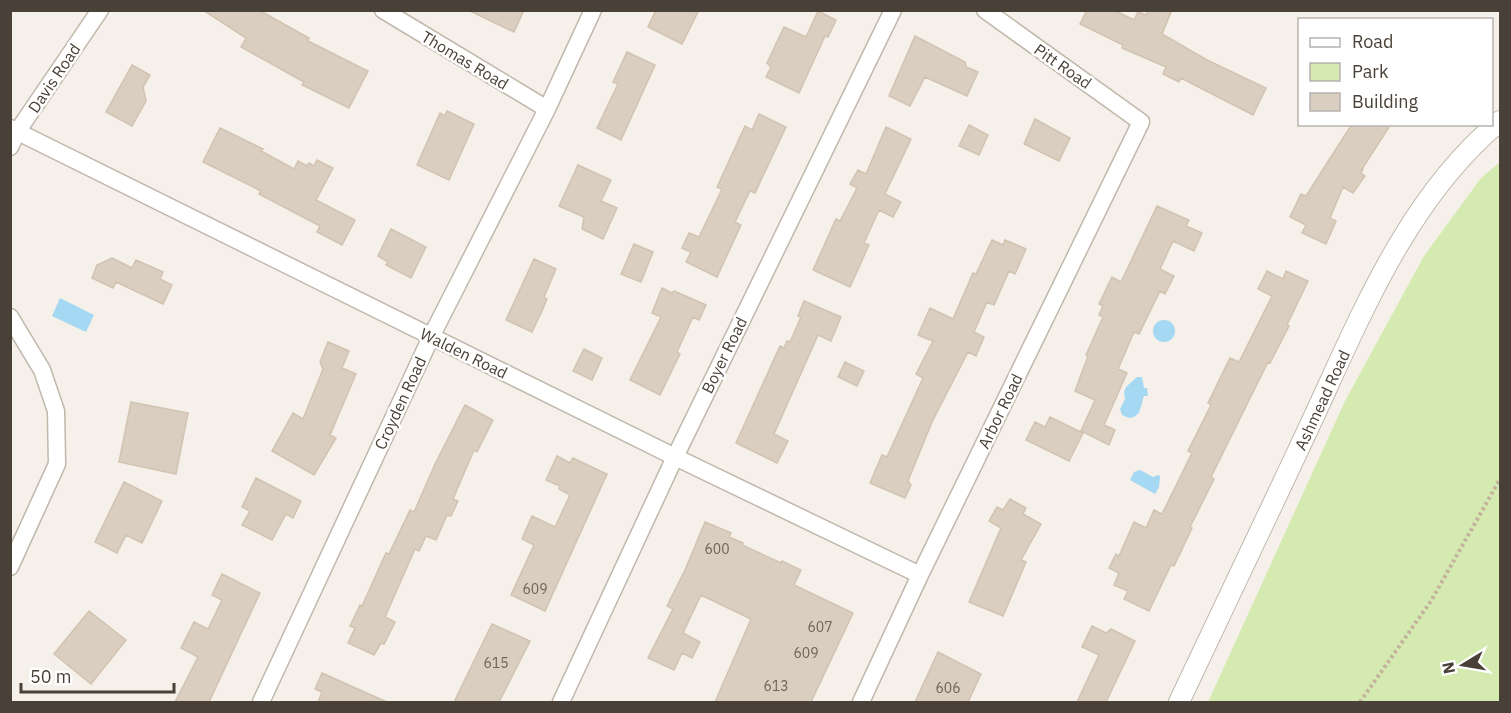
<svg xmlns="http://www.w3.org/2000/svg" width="1511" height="713" viewBox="0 0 1511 713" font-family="'IBM Plex Sans',sans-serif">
	<rect width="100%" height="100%" fill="#f5f0e9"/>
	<path fill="#d5eab1" d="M1500 162V702H1208L1345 401 1424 256 1481 178Z"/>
	<path fill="#a4d8f3" d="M60 298 94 315 86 332 52 316Z
		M1153 331a11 11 0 1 1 22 0a11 11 0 1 1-22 0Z
		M1137 377H1142L1144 388H1147L1148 396H1144L1139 413 1134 417 1129 418 1122 415 1120 409 1125 399 1124 392 1126 387Z
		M1140 470 1153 477 1158 475 1160 476 1159 487 1155 494 1130 480 1134 472Z"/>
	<path fill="#dacec1" stroke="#d2c3b1" stroke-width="1.5" d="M203 10H259L309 38 308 41 368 71 349 108 302 85 304 82 241 47 246 38Z
		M468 10H524L514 32Z
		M656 10H699L682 44 648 27Z
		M1087 10H1114L1134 20 1138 12 1146 15 1149 10H1172L1162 34 1207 60 1266 88 1253 115 1181 78 1179 82 1163 74 1166 67 1122 48 1123 45 1080 24Z
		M818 11 836 20 828 37 825 36 799 93 766 77 771 67 767 63 784 27 806 37Z
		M915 36 965 62 966 67 978 72 967 96 925 77 910 106 889 96Z
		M627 52 655 65 621 140 597 128 618 84 613 82Z
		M132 65 150 75 143 87 146 101 132 126 106 112Z
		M447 111 474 124 449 180 417 165 440 113 445 116Z
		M759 114 786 127 755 193 750 191 735 222 741 225 717 277 686 262 691 252 682 248 689 233 699 237 722 189 717 187 745 126 752 130Z
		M1035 119 1070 138 1059 161 1024 144Z
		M1352 124H1391L1362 169H1363L1361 173 1365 176 1353 193 1343 187 1330 218 1336 221 1326 244 1302 233 1306 225 1290 217 1301 194 1306 196Z
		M969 125 988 135 979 155 959 146Z
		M886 127 911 139 885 194 901 202 893 217 879 210 864 243 869 245 850 287 813 270 836 219 840 221 857 188 850 184 858 170 866 174Z
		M220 128 263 149 261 151 294 169 298 161 307 166 309 163 314 166 317 160 333 168 316 200 355 220 342 245 317 232 320 226 259 194 261 191 203 162Z
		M578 165 611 180 601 201 617 208 603 239 582 229 584 217 559 206Z
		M1157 206 1189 220 1186 226 1202 233 1194 251 1173 241 1160 269 1174 276 1165 294 1160 291 1139 334 1134 332 1118 369 1127 373 1104 425 1115 430 1109 445 1081 431 1095 400 1075 391 1088 356 1086 355 1103 317 1099 315 1103 306 1099 304 1112 277 1121 282Z
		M391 229 426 247 411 278 386 265 388 262 378 256Z
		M992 240 1003 245 1005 240 1026 249 1015 274 1009 271 994 305 987 302 974 332 984 337 976 356 968 352 932 422 908 481 911 485 905 498 870 483 882 455 887 457 923 378 916 374 933 341 918 335 930 308 953 319 973 273 976 274Z
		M634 244 653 252 641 282 621 274Z
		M112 258 132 268 136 260 163 272 160 279 172 285 163 304 116 282 113 288 92 278 97 265Z
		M534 259 556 269 544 297 547 299 542 311 532 332 506 320Z
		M1267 271 1283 279 1286 271 1308 281 1287 325 1289 326 1270 363 1268 362 1211 477 1214 479 1190 527 1192 528 1174 566 1171 565 1149 611 1124 599 1128 591 1114 585 1119 573 1109 568 1116 554 1119 556 1134 522 1146 528 1154 510 1162 514 1192 453 1188 451 1211 405 1208 403 1230 358 1239 362 1272 296 1258 289Z
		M662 288 672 293 674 291 706 305 699 320 693 317 677 352 680 354 660 395 630 380 661 317 652 313Z
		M804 301 841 317 831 341 818 335 774 434 788 441 777 463 736 443 780 346 784 348 787 341 790 342 801 317 798 316Z
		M328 342 349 351 342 368 356 374 330 435 336 438 314 475 272 451 293 413 303 419 323 369 320 362Z
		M584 349 602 358 592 380 573 371Z
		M845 362 864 371 857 386 838 377Z
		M131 402 188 413 176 474 119 462Z
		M465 405 493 420 477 452 474 450 453 499 458 501 451 516 447 515 436 540 426 536 419 551 415 549 385 617 395 622 384 644 381 643 374 655 348 643 355 628 350 626 360 605 362 606 386 553 389 554 410 510 414 512 436 462Z
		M1050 417 1083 433 1069 461 1026 440 1035 422 1045 427Z
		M557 456 570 463 573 458 607 474 545 611 511 595 534 545 522 539 532 516 555 527 570 495 559 489 560 486 546 480Z
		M256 478 301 501 293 518 286 514 272 540 242 525 250 511 242 507Z
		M124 482 162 501 142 543 126 535 117 553 95 542Z
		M1010 499 1026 508 1023 514 1041 524 1021 560 1026 562 1003 616 969 602 1001 528 989 521 997 507 1003 510Z
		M705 522 731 533 729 537 743 543 742 545 781 563 782 561 801 570 794 585 853 613 811 702H715L751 619 701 595 683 633 700 642 692 658 682 653 674 670 648 658 673 609 667 606 685 570Z
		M222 574 260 593 209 702H175L198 657 181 648 194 622 208 629 222 600 212 595Z
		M89 611 126 640 91 684 54 654Z
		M492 624 530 641 499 702H454Z
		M1092 626 1106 633 1111 629 1135 641 1106 702H1077L1099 655 1082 647Z
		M938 652 981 674 968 702H915Z
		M322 673 351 686 387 702H318L322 692 315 689Z"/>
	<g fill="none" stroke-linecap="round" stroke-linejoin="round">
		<g stroke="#c1b8ab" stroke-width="19">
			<path id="minor" d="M383 10 547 109
				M10 128 675 457 920 575
				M10 147 17 132 100 10
				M10 317 42 370 56 411 57 464 10 567
				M261 702 431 337 547 109 593 10
				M561 702 675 457 893 10
				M861 702 920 575 1141 122 985 10"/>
		</g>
		<g stroke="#c1b8ab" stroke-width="22">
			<path id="tertiary" d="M1179 702C1222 611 1266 519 1309 427 1360 318 1406 199 1500 121"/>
		</g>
		<path stroke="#c3b29c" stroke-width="4" stroke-dasharray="3 3" stroke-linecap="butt" d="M1360 702 1431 601 1500 479"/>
		<use href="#minor" stroke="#fff" stroke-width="16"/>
		<use href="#tertiary" stroke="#fff" stroke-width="20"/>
	</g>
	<g text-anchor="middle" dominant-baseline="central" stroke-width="5" stroke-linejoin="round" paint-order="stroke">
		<g font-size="14" fill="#6d645a">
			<text x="717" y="549">600</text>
			<text x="535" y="589">609</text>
			<text x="820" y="627">607</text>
			<text x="806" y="653">609</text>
			<text x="496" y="663">615</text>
			<text x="776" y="686">613</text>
			<text x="948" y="688">606</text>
		</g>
		<g font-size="16" fill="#494137" stroke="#fff">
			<text transform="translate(465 60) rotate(31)">Thomas Road</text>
			<text transform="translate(1063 66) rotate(35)">Pitt Road</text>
			<text transform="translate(54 78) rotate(-56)">Davis Road</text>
			<text transform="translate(464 353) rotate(26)">Walden Road</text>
			<text transform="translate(724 355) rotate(-64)">Boyer Road</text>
			<text transform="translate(1322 400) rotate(-65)">Ashmead Road</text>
			<text transform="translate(400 403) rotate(-65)">Croyden Road</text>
			<text transform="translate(1000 411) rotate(-64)">Arbor Road</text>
		</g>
	</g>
	<rect width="1511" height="713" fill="none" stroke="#494137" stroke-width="24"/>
	<rect x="1298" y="18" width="195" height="108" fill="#ffffff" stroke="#b6b3af" stroke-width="1.5"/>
	<rect x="1310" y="38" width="30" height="9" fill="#ffffff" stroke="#b6b3af" stroke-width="1.5"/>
	<text x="1352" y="48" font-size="18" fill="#494137">Road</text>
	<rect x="1310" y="63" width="30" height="18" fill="#d5eab1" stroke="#b6b3af" stroke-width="1.5"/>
	<text x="1352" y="78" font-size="18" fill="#494137">Park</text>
	<rect x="1310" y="93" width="30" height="18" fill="#dacec1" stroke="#b6b3af" stroke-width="1.5"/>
	<text x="1352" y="108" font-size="18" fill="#494137">Building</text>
	<g transform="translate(1463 665) rotate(259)" stroke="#ffffff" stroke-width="4.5" paint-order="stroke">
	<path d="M0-4.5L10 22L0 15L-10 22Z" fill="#494137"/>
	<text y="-9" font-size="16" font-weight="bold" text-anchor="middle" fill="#494137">N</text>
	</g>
	<path d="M21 683v9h153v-9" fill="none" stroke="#494137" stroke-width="3"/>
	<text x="30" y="683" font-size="18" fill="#494137" stroke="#ffffff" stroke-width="4.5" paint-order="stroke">50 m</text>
</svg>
